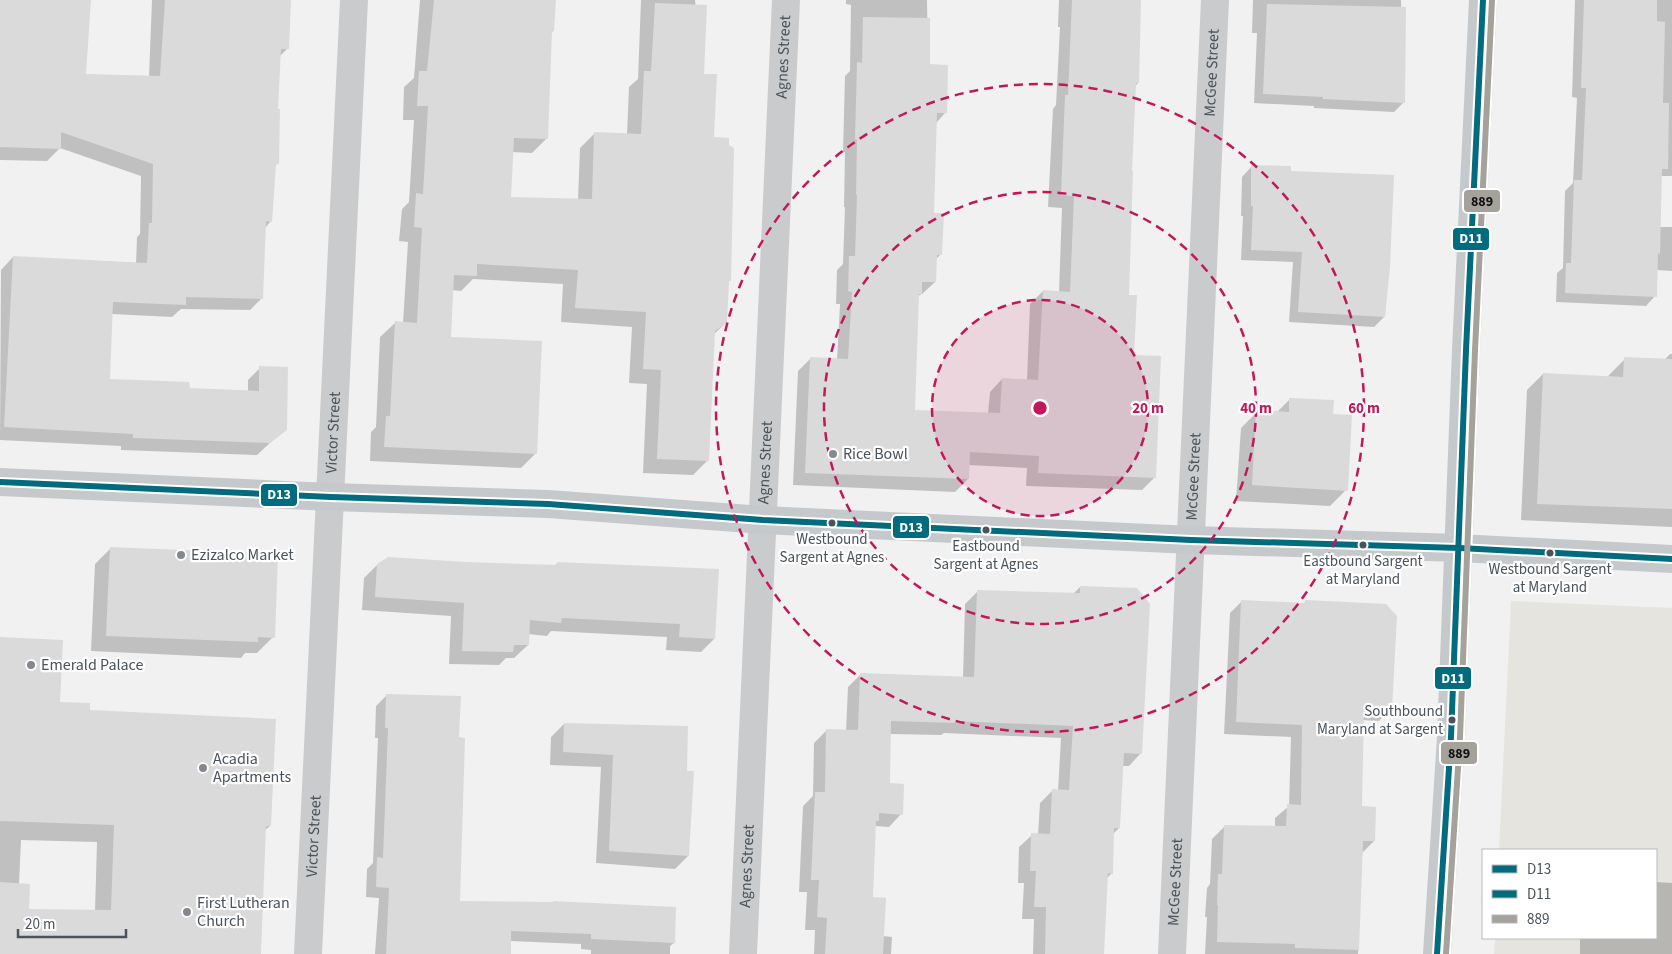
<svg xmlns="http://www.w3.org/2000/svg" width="1672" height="954" viewBox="0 0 1672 954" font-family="'Source Sans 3',sans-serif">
	<rect width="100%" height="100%" fill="#f1f1f1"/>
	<path fill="#e5e4df" d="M1511 601 1672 608V954H1494L1495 938H1656V850H1499Z"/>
	<path fill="#0003" fill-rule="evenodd" d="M0 0H90L84 75 149 77 152 0H289L287 49 280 56 277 110 278 163 274 167 271 221 265 228 262 298 250 310 181 309 172 317 112 314 108 380 188 389 248 392V380L260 368 285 429 257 455 121 450V446L0 440 1 270 13 257 136 263 137 237 140 234 141 176 60 148 47 161 0 160Z
		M420 0H554L553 31 551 33 547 138 532 153 512 152 510 198 578 200 580 148 595 133 627 134 629 87 638 79 641 0H695L703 75 713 139 728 282 726 323 713 335 708 460 693 475 643 473 647 384 629 383 632 327 561 322 563 284 473 279 461 291 452 290 449 338 536 453 521 468 370 461 371 432 376 427 380 337 395 323H403L408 242 399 241 402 209 409 202 414 120H403L404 87 414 78Z
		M846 0H927L928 66 946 112 936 123 933 214 941 254 936 259 935 282 922 294 918 296 914 411 988 414 990 392 1002 379 1027 380 1030 304 1043 291 1059 292 1062 208 1048 207 1053 109 1056 105 1060 27H1058L1059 0H1140L1138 83 1134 87 1128 296 1133 356 1155 477 1142 490 1026 486 1027 468 968 465V479L955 492 793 485 798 371 810 359 837 360 840 304H836L837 270 843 264 845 207H844L845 152H843L845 76 850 71 851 5 846 4Z
		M1253 0H1401L1404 102 1394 112 1314 108V106L1254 103 1257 33H1252Z
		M1575 0H1672V176H1661L1660 227H1672V271L1656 270 1655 296 1646 306 1556 302 1557 273 1563 268 1565 191 1573 183 1577 98 1572 97Z
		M1252 166 1290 172 1384 317 1374 327 1289 322 1293 262 1241 260 1243 216H1241L1242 177Z
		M1670 354H1672V527L1521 520 1527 390 1543 374 1608 378 1609 375 1625 359 1664 360Z
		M1290 399 1332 415 1346 490 1330 506 1236 501 1241 428 1257 412H1277Z
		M111 548 273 637 257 653H245L241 658 91 651 95 564Z
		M466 563 554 566 558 563 714 639 701 652 666 650 667 637 551 631 547 636 528 634V645L514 658H506L499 665 449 664 451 616 362 610 364 578 378 564Z
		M1080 587 1141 753 1129 766H1122L1119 828 1113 834 1112 873 1107 878 1102 954H1033L1034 919H1022L1024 883H1018L1019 847 1032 835H1038L1040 803 1052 791H1058L1061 738 944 733 941 735 890 734 888 784 901 814 889 827 875 826 871 898 883 936 892 937 891 954H814L815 930H805L807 892H799L803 806 813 796 814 743 827 730 846 731 848 687 860 675 963 678 965 604 978 591 1073 594Z
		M1242 601 1303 604 1306 601 1391 708 1379 721 1362 720 1360 808 1374 841 1362 853 1358 954H1205L1207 917H1205L1207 888 1210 884 1212 839 1224 827H1275V818L1289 806 1291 737 1224 734 1230 613Z
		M0 638 59 704 88 711 270 826 264 831 260 954H0ZM21 840 97 842 95 911 28 910 19 884Z
		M387 695 457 739 459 902 674 943 670 946V954H591V950L581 949V944L510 941V954H375L379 898 366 897 367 869 373 863 378 738H375L376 706Z
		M564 724 686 772 688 856 675 869 596 863 601 767 550 765 551 737Z
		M1656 882 1672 883V954H1580V938H1656Z"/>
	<path fill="#dadadb" d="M0 0H91L86 74 160 76 165 0H291L289 49H281L278 109H280L279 164H276L272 222 266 221 263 299 186 297V305L113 302 110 379 189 382 190 388 259 391V366L288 367 287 430 270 443 133 438V434L4 427 13 256 146 263 147 262 149 223H152L153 164 61 132V149L0 147Z
		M434 0H556L554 31H552L548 139 514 138 511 197 592 199 594 132 641 134 644 71H651L655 3 707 5 704 74H717L714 137 729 138V145L734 148 731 281H729L727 323 715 331 709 461 657 459 661 370 643 369 646 312 575 308 578 270 477 264V276L454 275 451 337 542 341 537 454 384 447 386 416H390L395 321 417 323 422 228 414 227 416 193 423 194 428 106H417L419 71H427Z
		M1072 0H1141L1139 83H1136L1132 171H1133L1129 295H1137L1134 355 1161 356 1156 478 1038 473 1039 456 970 452 969 479 805 473 810 357 848 359 852 292 848 291 849 256H855L857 195H856L857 140 855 139 857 62 862 63 863 17 930 18V64L948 65 947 113H937L934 213H944L942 255H937L936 282H922V294H919L915 410 1000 413 1002 378 1038 380 1043 290 1070 292 1074 196 1061 195 1065 95H1068Z
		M1584 0H1657V21L1665 22 1663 103H1669L1668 169H1662L1660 254 1658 253 1657 297 1565 293 1566 263H1571L1574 180H1582L1586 88H1581Z
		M1267 4 1406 7 1405 103 1323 99V97L1263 94Z
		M1251 165 1291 166V171L1394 175 1390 267 1385 317 1298 312 1302 252 1251 250 1253 206H1251Z
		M1624 357 1672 359V509L1537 504 1543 373 1623 377Z
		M1289 398 1334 400 1333 414 1352 415 1348 491 1252 485 1256 410 1289 412Z
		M110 547 278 554 275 638 258 637V642L106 636Z
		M388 557 466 562 557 565V562L719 569 715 639 679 637 680 624 562 618 561 623 530 620 529 645H514L513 652 462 651 464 603 375 597 377 564Z
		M1080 586 1137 588 1150 604 1142 754 1124 753 1120 828H1114L1113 874 1108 873 1104 954H1045L1046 907H1034L1036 871H1030L1031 833 1050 834 1052 789 1069 790 1073 726 955 721V723L891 721 890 783 904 784 903 815 879 813V821H876L873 897 886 898 883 954H825L827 918 817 917 819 880H811L815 792H825L826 729 858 730 860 673 974 677 977 590 1080 593Z
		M1241 600 1305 603V600L1386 604 1397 616 1392 709 1364 708 1362 806 1376 807 1375 841H1363L1359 950 1295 948V944L1217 942 1218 905H1217L1218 874H1222L1224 825 1286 826 1287 804 1301 805 1302 725 1236 722Z
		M0 637 63 640 60 702 90 703V710L276 719 271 826H266L261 954H0V882L30 884 29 909 111 910 114 825 0 821Z
		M386 694 461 696 459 737 465 738 460 901 553 902V901L676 907 675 943 591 939V934L511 931V954H386L389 888 376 887 377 857 383 858 388 728H385Z
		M564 723 688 726 687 771H694L689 856 609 851 613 755 563 752Z"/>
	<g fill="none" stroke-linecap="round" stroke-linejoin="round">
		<g stroke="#c9cbcc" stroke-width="28">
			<path id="s1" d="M308 954 354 0"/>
			<path id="s2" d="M743 954 786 0"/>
			<path id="s3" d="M1172 954 1215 0"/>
		</g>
		<path stroke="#c6c9cc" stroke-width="28" d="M0 482 331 497 548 504 763 520 1191 540 1459 548 1672 559
			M1437 954 1451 737 1466 350 1483 0"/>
		<g stroke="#fff" stroke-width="10">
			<path id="bus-1" d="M0 482 331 497 548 504 763 520 1191 540 1459 548 1672 559"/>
		</g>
		<g stroke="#fff" stroke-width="10">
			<path id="bus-2" d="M1437 954 1451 737 1466 350 1483 0"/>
		</g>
		<g stroke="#fff" stroke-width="10">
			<path id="bus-3" d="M1446 954 1460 737 1475 350 1492 0"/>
		</g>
		<use href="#bus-1" stroke="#026c7e" stroke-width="6"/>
		<use href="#bus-2" stroke="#026c7e" stroke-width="6"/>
		<use href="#bus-3" stroke="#a4a29a" stroke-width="6"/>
	</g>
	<circle cx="1040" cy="408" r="108" fill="#c2185b" fill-opacity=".12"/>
	<g fill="none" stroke="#c2185b" stroke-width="2.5" stroke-dasharray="9 6">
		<circle cx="1040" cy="408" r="108"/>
		<circle cx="1040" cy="408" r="216"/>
		<circle cx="1040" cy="408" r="324"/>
	</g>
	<g fill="#848a90" stroke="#fff" stroke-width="2">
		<circle cx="833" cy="454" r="5"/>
		<circle cx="181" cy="555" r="5"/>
		<circle cx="31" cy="665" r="5"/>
		<circle cx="203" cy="768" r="5"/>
		<circle cx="187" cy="912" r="5"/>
	</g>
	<g fill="#4a535b" stroke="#fff" stroke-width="2">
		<circle cx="832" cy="523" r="4.5"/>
		<circle cx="986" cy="530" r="4.5"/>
		<circle cx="1363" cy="545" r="4.5"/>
		<circle cx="1550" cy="553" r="4.5"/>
		<circle cx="1452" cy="720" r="4.5"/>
	</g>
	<g text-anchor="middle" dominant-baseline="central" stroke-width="4.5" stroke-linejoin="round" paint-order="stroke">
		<g font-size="15" fill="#4a535b" stroke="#fff">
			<text x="832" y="539">Westbound<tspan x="832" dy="18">Sargent at Agnes</tspan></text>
			<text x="986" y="546">Eastbound<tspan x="986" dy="18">Sargent at Agnes</tspan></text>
			<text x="1363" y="561">Eastbound Sargent<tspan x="1363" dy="18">at Maryland</tspan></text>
			<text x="1550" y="569">Westbound Sargent<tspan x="1550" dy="18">at Maryland</tspan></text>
			<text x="1443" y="711" text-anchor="end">Southbound<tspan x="1443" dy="18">Maryland at Sargent</tspan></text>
		</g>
		<g font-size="16" fill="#4a535b" stroke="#fff">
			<text stroke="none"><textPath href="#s2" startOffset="898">Agnes Street</textPath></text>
			<text stroke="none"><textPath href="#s3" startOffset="882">McGee Street</textPath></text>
			<text stroke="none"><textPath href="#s1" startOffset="522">Victor Street</textPath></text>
			<text stroke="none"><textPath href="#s2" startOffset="492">Agnes Street</textPath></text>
			<text stroke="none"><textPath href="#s3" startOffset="478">McGee Street</textPath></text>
			<text stroke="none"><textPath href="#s1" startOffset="118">Victor Street</textPath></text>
			<text stroke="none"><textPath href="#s2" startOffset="88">Agnes Street</textPath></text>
			<text stroke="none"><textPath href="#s3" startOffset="72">McGee Street</textPath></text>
		</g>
		<g font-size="16" fill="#4a535b" stroke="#fff" text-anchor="start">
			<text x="843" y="454">Rice Bowl</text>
			<text x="191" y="555">Ezizalco Market</text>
			<text x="41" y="665">Emerald Palace</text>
			<text x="213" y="759">Acadia<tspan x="213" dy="18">Apartments</tspan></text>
			<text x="197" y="903">First Lutheran<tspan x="197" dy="18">Church</tspan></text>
		</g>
	</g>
	<circle cx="1040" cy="408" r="8" fill="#c2185b" stroke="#fff" stroke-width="2.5"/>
	<g font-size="15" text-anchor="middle" font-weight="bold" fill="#c2185b" stroke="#fff" stroke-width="4.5" stroke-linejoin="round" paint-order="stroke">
		<text x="1148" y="413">20 m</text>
		<text x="1256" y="413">40 m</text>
		<text x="1364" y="413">60 m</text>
	</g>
	<g stroke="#fff" stroke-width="2">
		<rect x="1463" y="189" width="38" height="24" rx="5" fill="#a4a29a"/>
		<rect x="1452" y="227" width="38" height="24" rx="5" fill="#026c7e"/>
		<rect x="260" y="483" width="38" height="24" rx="5" fill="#026c7e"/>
		<rect x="892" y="515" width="38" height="24" rx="5" fill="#026c7e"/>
		<rect x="1434" y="666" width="38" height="24" rx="5" fill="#026c7e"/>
		<rect x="1440" y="741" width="38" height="24" rx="5" fill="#a4a29a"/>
	</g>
	<g font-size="14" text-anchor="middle" font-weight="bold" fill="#fff">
		<text x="1471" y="243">D11</text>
		<text x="279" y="499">D13</text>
		<text x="911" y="532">D13</text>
		<text x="1453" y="683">D11</text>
	</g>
	<g font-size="14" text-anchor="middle" font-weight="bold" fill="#111">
		<text x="1482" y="206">889</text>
		<text x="1459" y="758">889</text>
	</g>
	<rect x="1482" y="849" width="175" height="90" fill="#ffffff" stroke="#b7babd"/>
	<rect x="1492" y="865" width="25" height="8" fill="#026c7e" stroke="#b7babd"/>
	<text x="1527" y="874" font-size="15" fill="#4a535b">D13</text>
	<rect x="1492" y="890" width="25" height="8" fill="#026c7e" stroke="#b7babd"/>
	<text x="1527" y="899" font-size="15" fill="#4a535b">D11</text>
	<rect x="1492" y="915" width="25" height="8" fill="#a4a29a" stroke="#b7babd"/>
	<text x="1527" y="924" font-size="15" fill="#4a535b">889</text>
	<path d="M18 929v8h108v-8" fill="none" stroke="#4a535b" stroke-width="2.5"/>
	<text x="25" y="929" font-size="15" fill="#4a535b" stroke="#ffffff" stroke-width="4" paint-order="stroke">20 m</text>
</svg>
